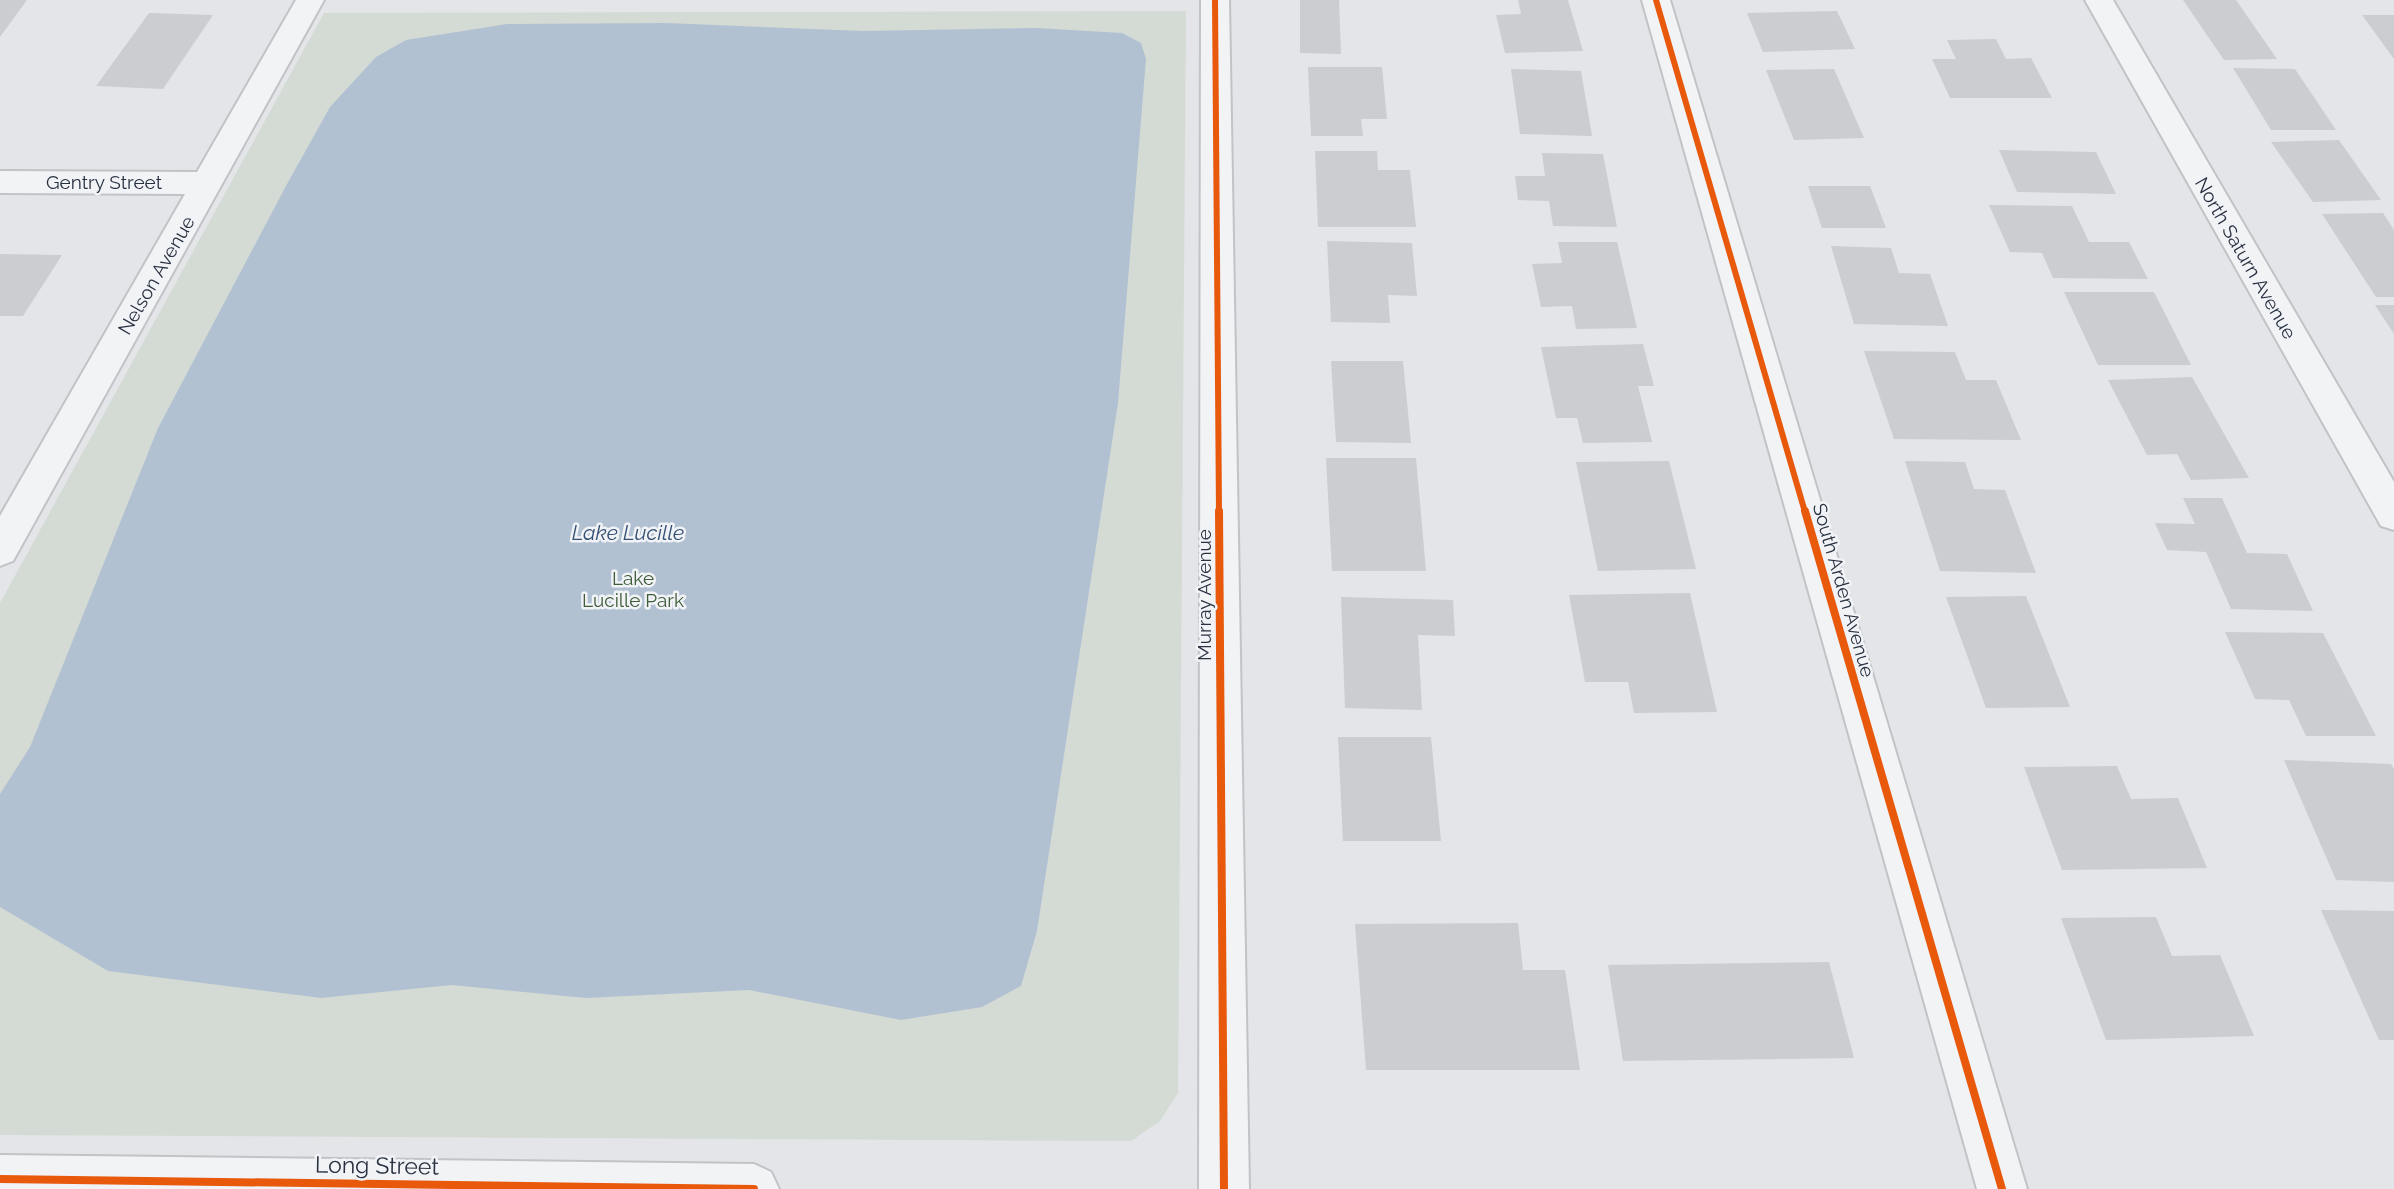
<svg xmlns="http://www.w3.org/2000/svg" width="2394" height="1189" viewBox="0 0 2394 1189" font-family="Raleway,sans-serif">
	<rect width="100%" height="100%" fill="#e3e5e8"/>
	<path fill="#d4dbd4" d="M1186 11 1178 1093 1160 1121 1131 1141 0 1135V603L324 13Z"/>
	<path fill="#b2c1d2" d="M666 23 863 31 1037 28 1122 33 1141 43 1146 59 1118 403 1037 931 1021 986 982 1007 901 1020 749 990 586 998 452 985 321 998 108 971 0 907V794L30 747 158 428 287 184 330 107 376 57 406 40 507 24Z"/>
	<path fill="#cbcdd0" d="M0 0H27L0 37Z
		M1300 0H1339L1341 54 1300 53Z
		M1518 0H1568L1583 51 1505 53 1496 15 1521 14Z
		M2183 0H2236L2277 59 2224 60Z
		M1837 11 1855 49 1763 52 1747 13Z
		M149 13 213 15 163 89 96 86Z
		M2362 15H2394V59Z
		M1996 39 2006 59 2031 58 2052 98H1950L1932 59H1956L1947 40Z
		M1308 67H1382L1387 119H1361L1363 136H1311Z
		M2233 68 2295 69 2336 130H2271Z
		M1511 69 1581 71 1592 136 1520 134Z
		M1834 69 1864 138 1794 140 1766 70Z
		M2339 140 2381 200 2313 202 2271 142Z
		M1999 150 2096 152 2116 194 2017 192Z
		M1315 151H1377L1378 170H1410L1416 227H1318Z
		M1542 153 1603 154 1617 227 1553 226 1549 201 1518 200 1515 176H1545Z
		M1808 186H1870L1886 228H1822Z
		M1989 205 2072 206 2089 242H2129L2148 279 2053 278 2042 253 2010 252Z
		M2383 213 2394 230V297H2376L2322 214Z
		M1327 241 1412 243 1417 296 1388 295 1390 323 1331 322Z
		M1558 242H1617L1637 328 1576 329 1572 306 1541 307 1532 264 1562 263Z
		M1831 246 1891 248 1899 273 1930 274 1948 326 1854 324Z
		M0 254 62 255 23 316H0Z
		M2064 292H2154L2191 365H2098Z
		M2375 305H2394V334Z
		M1643 344 1654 386H1638L1652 442 1583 443 1577 418H1556L1541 347Z
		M1864 351 1955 352 1966 380H1996L2021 440 1894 439Z
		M1331 361H1403L1411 443 1336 442Z
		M2192 377 2249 478 2191 480 2177 454 2147 455 2108 380Z
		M1326 458H1416L1426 571H1332Z
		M1669 461 1696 569 1598 571 1576 462Z
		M1905 461 1965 462 1974 489 2005 490 2036 573 1940 571Z
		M2183 498H2222L2247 553 2287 554 2313 611 2231 609 2206 552 2167 550 2155 523 2195 524Z
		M1690 593 1717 712 1634 713 1628 682H1585L1569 595Z
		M2026 596 2070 707 1986 708 1946 597Z
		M1341 597 1453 600 1455 636 1418 635 1422 710 1345 708Z
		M2225 632 2323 633 2376 736H2306L2289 700 2255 699Z
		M1338 737H1431L1441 841H1343Z
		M2284 760 2391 764 2394 769V882L2336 880Z
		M2117 766 2131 799 2178 798 2207 868 2062 870 2024 767Z
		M2321 910 2394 911V1040H2379Z
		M2156 917 2172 956 2220 955 2254 1036 2106 1040 2061 918Z
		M1518 923 1523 970H1565L1580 1070H1366L1355 924Z
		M1829 962 1854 1058 1623 1061 1608 965Z"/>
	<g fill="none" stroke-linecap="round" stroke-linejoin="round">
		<g stroke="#c1c3c6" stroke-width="4">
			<path id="minor" d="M296 0H324L13 561 0 566V516L185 194 0 193V171L197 172Z
				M1201 0H1229L1249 1189H1199Z
				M1642 0H1670L2027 1189H1977Z
				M2085 0H2113L2394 482V530L2381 526Z
				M0 1155 754 1164 771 1172 779 1189H0Z"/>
		</g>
		<use href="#minor" fill="#f2f3f5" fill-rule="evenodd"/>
		<g stroke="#f1f3f7" stroke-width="10">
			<path id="cycleway-far1" d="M1215 0 1219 512
				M1656 0 1805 512"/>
		</g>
		<g stroke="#f1f3f7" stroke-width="12">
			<path id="cycleway" d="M1219 511 1224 1189
				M1805 511 2002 1189
				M0 1179 754 1189"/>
		</g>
		<use href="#cycleway-far1" stroke="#e8590c" stroke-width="6"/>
		<use href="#cycleway" stroke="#e8590c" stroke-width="8"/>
	</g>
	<g text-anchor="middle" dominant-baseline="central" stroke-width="5" stroke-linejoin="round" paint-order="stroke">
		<g font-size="19" fill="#2a3241" stroke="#f1f3f7">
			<text x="104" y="182">Gentry Street</text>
			<text transform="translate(2246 258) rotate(60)">North Saturn Avenue</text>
			<text transform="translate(156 275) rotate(-60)">Nelson Avenue</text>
			<text transform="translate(1844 590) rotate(74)">South Arden Avenue</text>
			<text transform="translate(1204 595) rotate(-90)">Murray Avenue</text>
		</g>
		<g font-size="19" fill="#3e5c37" stroke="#f1f3f7">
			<text x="633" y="578">Lake<tspan x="633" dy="22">Lucille Park</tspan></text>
		</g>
		<g font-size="21" font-style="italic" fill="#355174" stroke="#f1f3f7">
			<text x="628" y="532">Lake Lucille</text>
		</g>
		<g font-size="23" fill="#2a3241" stroke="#f1f3f7">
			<text transform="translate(377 1165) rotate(1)">Long Street</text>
		</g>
	</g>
</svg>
